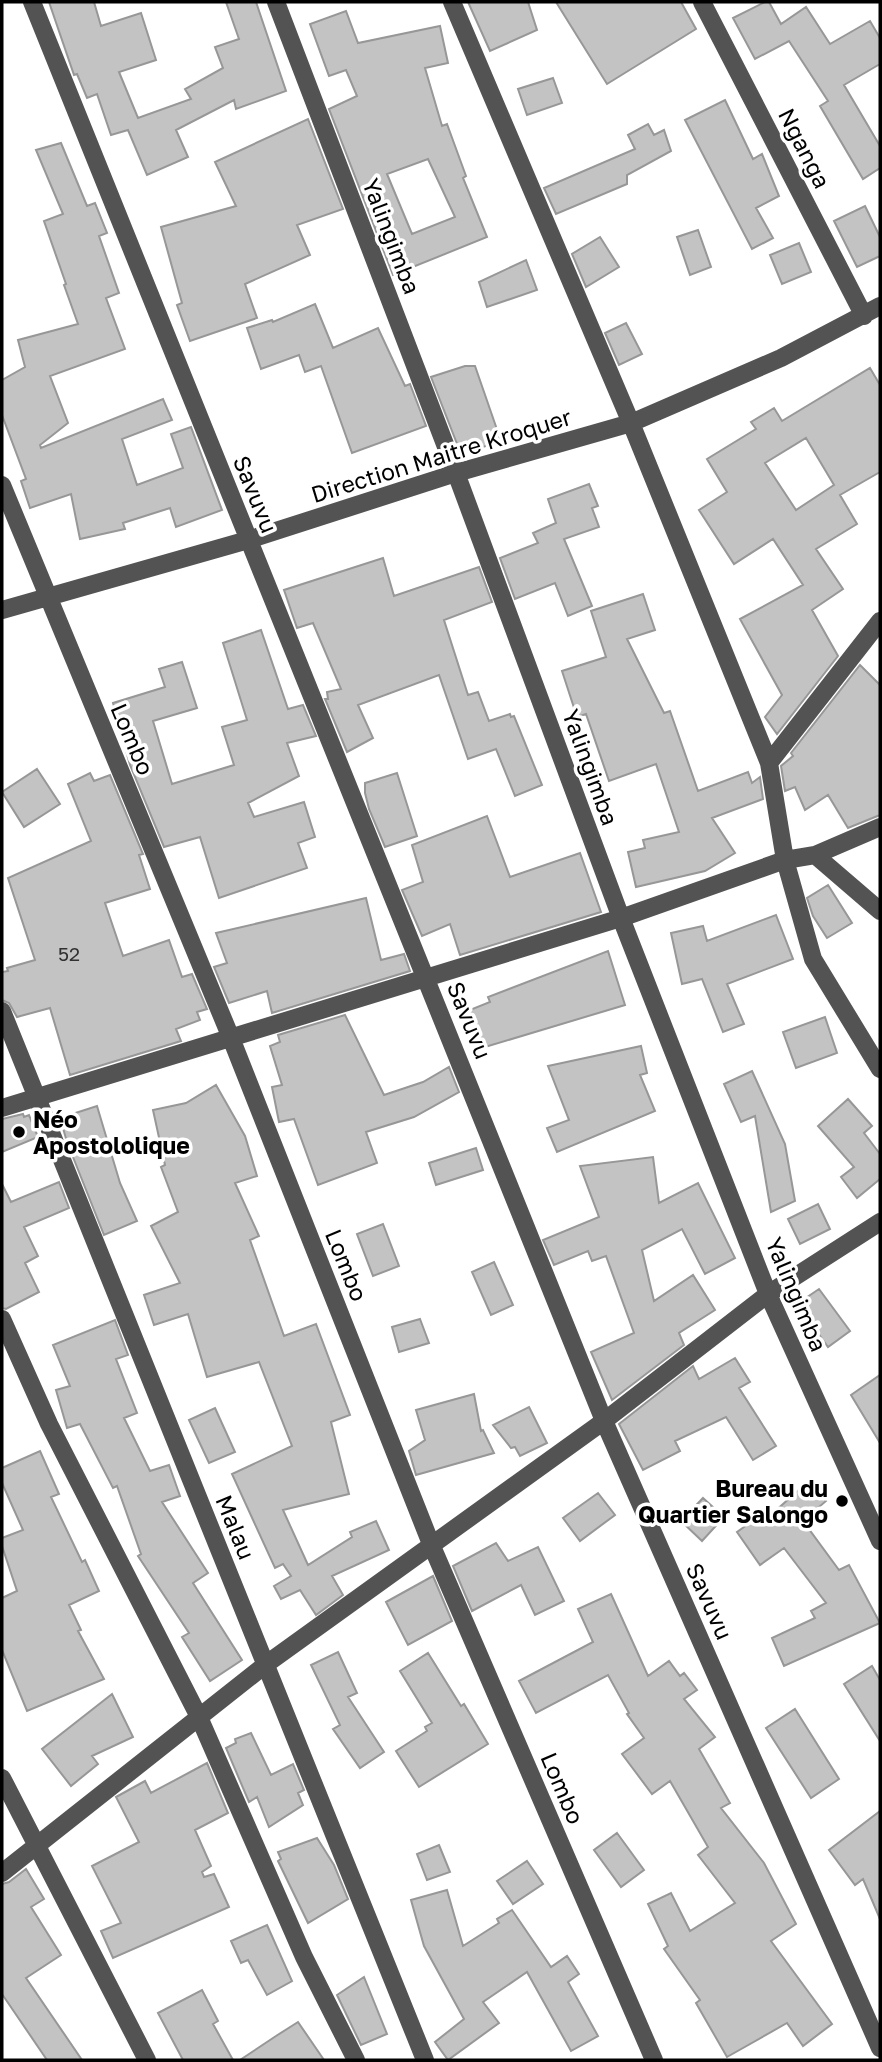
<svg xmlns="http://www.w3.org/2000/svg" width="882" height="2062" viewBox="0 0 882 2062" font-family="'Golos Text',sans-serif">
	<rect width="100%" height="100%" fill="#fff"/>
	<path fill="#c3c3c3" stroke="#979797" stroke-width="2" fill-rule="evenodd" d="M49 2H94L101 26 141 13 156 60 119 72 138 118 191 99 185 89 223 68 215 47 239 39 226 2H256L286 91 236 109 234 100 176 130 188 157 147 175 128 130 111 135 97 94 87 98 77 74 74 75Z
		M468 2H528L537 30 490 51Z
		M556 2H681L696 29 607 84Z
		M765 2H769L781 24 806 7 830 44 870 21 880 38V64L844 85 880 146V168L863 179 820 106 828 101 789 41 755 59 733 18Z
		M346 11 358 43 440 26 448 63 425 68 442 126 447 124 466 176 463 178 487 237 393 275 329 109 357 96 346 70 329 76 310 24ZM428 159 455 217 412 234 387 174Z
		M553 78 562 103 527 115 518 89Z
		M725 100 753 159 762 154 779 196 756 208 773 238 752 249 685 120Z
		M308 119 343 209 297 225 310 255 245 284 257 318 190 341 177 305 182 303 161 227 236 206 215 162Z
		M648 124 654 135 664 130 671 151 627 175V184L556 214 544 188 635 149 628 135Z
		M61 143 87 206 95 203 107 233 99 236 119 293 106 298 125 349 50 376 68 423 40 445 41 448 163 399 172 420 122 439 137 485 183 468 171 434 191 427 222 510 176 527 170 508 123 523 125 529 80 539 71 494 30 508 21 481 26 479 2 415V380L25 367 18 340 78 324 64 285 66 284 44 221 63 214 36 150Z
		M865 206 880 237V256L857 267 834 221Z
		M698 230 711 267 690 275 677 237Z
		M600 237 619 267 586 287 572 254Z
		M799 243 811 272 782 284 770 255Z
		M526 260 537 290 487 307 479 282Z
		M315 304 333 348 378 328 405 386 410 384 426 426 352 453 321 366 305 372 299 355 261 369 247 328 272 320 273 322Z
		M626 323 642 354 619 365 605 333Z
		M465 366H475L501 441 461 454 431 377Z
		M870 368 880 385V472L840 495 857 524 816 549 843 589 812 610 838 656 777 734 765 717 782 695 740 619 803 585 773 539 734 564 699 510 727 492 707 459 756 429 751 422 774 408 782 421ZM806 438 834 485 796 510 765 463Z
		M589 484 598 506 592 508 599 527 564 539 592 606 568 616 555 583 515 599 500 558 538 543 533 533 556 523 548 499Z
		M383 558 394 596 479 567 492 602 444 620 468 695 478 692 489 721 510 714 511 717 514 716 542 785 515 796 496 749 468 759 439 675 358 705 373 738 347 752 325 699H328L327 692 341 689 313 623 297 628 284 590Z
		M643 594 655 630 627 639 664 713 670 711 698 791 748 772 752 783 760 777 763 799 712 818 735 853 705 871 636 887 628 852 645 848 643 840 679 832 656 764 609 781 586 714 577 717 562 671 606 657 591 611Z
		M261 630 288 709 303 705 316 736 287 743 299 776 248 803 254 817 304 802 315 837 298 843 307 868 219 898 200 837 164 847 130 765 113 703 165 687 159 669 182 662 197 708 153 721 172 784 234 765 222 727 247 720 223 643Z
		M860 665 880 685V815L848 828 828 795 805 810 795 787 785 791 781 766 793 756 791 753Z
		M37 769 60 804 24 827 2 792Z
		M90 773 94 781 110 775 143 854 139 855 150 889 105 903 123 956 169 940 182 977 192 974 207 1009 197 1012 200 1020 176 1029 181 1041 70 1075 50 1008 17 1017 9 1003 2 1000V972L8 971 7 968 35 960 8 878 91 841 68 784Z
		M397 773 417 836 385 847 369 809 365 793V783Z
		M487 816 510 877 580 853 601 912 460 955 450 924 422 936 402 890 423 882 412 845Z
		M828 885 852 923 827 938 813 916 807 898Z
		M366 898 381 960 404 954 410 971 272 1013 267 991 229 1003 214 967 227 963 216 933Z
		M776 915 793 959 727 984 744 1024 723 1032 702 979 682 984 671 933 703 926 707 941Z
		M608 951 625 1005 475 1050 460 1014 490 1002 488 997Z
		M345 1015 384 1095 423 1082 449 1067 459 1092 414 1117 366 1132 377 1163 318 1185 294 1119 279 1122 272 1087 282 1085 270 1046 280 1042 278 1035Z
		M825 1017 837 1053 796 1068 783 1032Z
		M641 1046 647 1073 640 1075 655 1111 557 1152 547 1128 569 1120 548 1066Z
		M752 1071 785 1144 795 1201 771 1212 755 1116 741 1122 724 1084Z
		M216 1085 245 1136 257 1176 235 1183 259 1236 250 1240 284 1336 316 1324 350 1415 331 1422 349 1494 283 1510 308 1565 352 1537 350 1532 376 1521 389 1550 332 1576 343 1595 316 1615 300 1590 281 1599 274 1586 291 1576 283 1564 275 1568 232 1474 292 1446 259 1362 207 1377 188 1314 154 1325 144 1295 180 1283 151 1226 178 1212 161 1167 165 1165 153 1110 186 1103Z
		M848 1099 872 1126 864 1133 880 1154V1179L857 1198 841 1177 854 1167 818 1126Z
		M97 1106 120 1183 137 1221 104 1235 67 1142 60 1118Z
		M23 1114 24 1117 29 1115 38 1137 2 1152V1119Z
		M476 1148 483 1170 436 1185 429 1163Z
		M653 1157 659 1203 698 1183 735 1258 705 1274 682 1229 642 1250 654 1301 693 1275 715 1310 679 1333 684 1345 612 1400 591 1352 634 1333 606 1256 592 1261 588 1251 554 1265 543 1240 599 1217 580 1166Z
		M59 1182 69 1208 24 1227 38 1256 25 1263 39 1292 6 1309 2 1308V1184L11 1202Z
		M818 1204 830 1229 800 1244 788 1219Z
		M383 1224 399 1266 373 1276 357 1234Z
		M494 1262 513 1305 491 1315 472 1272Z
		M819 1289 850 1331 828 1347 797 1304Z
		M420 1319 429 1343 399 1352 392 1327Z
		M115 1320 128 1355 116 1359 137 1413 124 1418 150 1471 169 1465 180 1496 162 1502 208 1573 193 1583 242 1660 210 1681 182 1637 189 1633 138 1556 141 1554 117 1486 113 1488 80 1424 67 1428 56 1390 70 1386 53 1345Z
		M735 1358 750 1382 739 1388 776 1446 753 1460 726 1417 675 1441 680 1451 643 1470 619 1424 693 1366 699 1379Z
		M880 1375V1443L851 1395Z
		M474 1394 481 1431 483 1430 494 1453 416 1475 409 1451 425 1440 416 1410Z
		M529 1407 547 1443 520 1456 515 1447 511 1448 493 1425Z
		M215 1408 235 1452 209 1463 189 1420Z
		M40 1451 59 1494 51 1497 82 1562 85 1560 99 1591 69 1605 81 1630 78 1631 104 1679 27 1711 2 1650V1598L17 1591 2 1546V1538L23 1530 2 1483V1468Z
		M809 1481 826 1501 803 1521 839 1570 849 1565 880 1623 784 1666 772 1638 815 1618 811 1611 826 1603 784 1548 760 1565 737 1532 761 1515 765 1520Z
		M598 1493 615 1515 580 1541 563 1518Z
		M703 1498 724 1517 702 1541 681 1521Z
		M496 1543 508 1561 538 1547 564 1601 535 1615 521 1585 472 1611 453 1566Z
		M433 1576 452 1621 408 1645 386 1602Z
		M611 1594 648 1676 669 1661 680 1676 684 1673 697 1690 684 1699 715 1737 699 1749 730 1803 721 1808 764 1863 796 1924 771 1941 832 2024 803 2046 787 2023 727 2057 696 2003 700 2000 664 1949 668 1946 648 1904 671 1893 690 1931 735 1903 698 1855 708 1847 670 1781 652 1794 622 1754 644 1738 627 1714 629 1713 608 1675 536 1713 519 1681 593 1642 578 1609Z
		M338 1652 357 1693 348 1697 384 1752 360 1768 333 1729 340 1725 311 1665Z
		M428 1653 461 1706 464 1704 488 1744 419 1787 396 1751 427 1731 425 1727 432 1723 400 1671Z
		M872 1666 880 1680V1741L844 1684Z
		M112 1694 133 1737 92 1756 98 1764 71 1786 42 1749Z
		M795 1709 839 1779 811 1798 766 1728Z
		M251 1733 271 1775 293 1764 304 1790 298 1793 303 1805 269 1827 257 1797 249 1802 226 1748 236 1743 235 1739Z
		M207 1763 228 1813 195 1830 211 1866 202 1872 204 1877 214 1874 229 1907 113 1958 101 1931 121 1923 92 1866 139 1842 116 1797 145 1781 151 1793Z
		M880 1811V1919L863 1879 855 1885 829 1850Z
		M617 1833 644 1870 621 1887 594 1850Z
		M317 1838 334 1865 348 1899 308 1923 278 1861 281 1859 278 1852Z
		M439 1845 450 1872 427 1880 417 1854Z
		M527 1861 543 1884 513 1904 497 1881Z
		M26 1869 44 1899 31 1907 61 1955 26 1978 82 2060H47L2 1994V1884L9 1882Z
		M447 1890 463 1946 499 1923 497 1919 512 1910 551 1967 567 1956 579 1974 568 1982 598 2036 571 2051 527 1972 483 2002 499 2023 448 2060 435 2042 464 2019 424 1946 411 1900Z
		M267 1925 292 1981 267 1995 248 1960 241 1963 231 1941Z
		M364 1977 387 2034 361 2045 337 1995Z
		M202 1990 218 2021 213 2024 233 2060H183L158 2013Z
		M298 2022 324 2060H240L276 2036Z"/>
	<g fill="none" stroke-linecap="round" stroke-linejoin="round">
		<path stroke="#535353" stroke-width="18" d="M32 2 604 1421 880 2048
			M276 2 456 473 621 918 768 1294 880 1541
			M452 2 631 423 769 763 785 860 813 959 880 1069
			M702 2 864 316
			M2 485 231 1038 431 1544 654 2060
			M2 610 248 540 456 473 631 423 781 358 880 306
			M769 763 880 621
			M815 855 880 911
			M2 1011 425 2060
			M2 1108 621 918 785 860 815 855 880 827
			M2 1319 49 1424 199 1717 304 1957 356 2060
			M2 1778 147 2060
			M2 1873 265 1665 604 1421 768 1294 880 1222"/>
	</g>
	<g fill="#000" stroke="#fff" stroke-width="2.5">
		<circle cx="19" cy="1132" r="7"/>
		<circle cx="842" cy="1501" r="7"/>
	</g>
	<g text-anchor="middle" dominant-baseline="central" stroke-width="7" stroke-linejoin="round" paint-order="stroke">
		<g font-size="19" fill="#313131">
			<text x="69" y="953">52</text>
		</g>
		<g font-size="23" fill="#000" stroke="#fff">
			<text transform="translate(805 148) rotate(63)">Nganga</text>
			<text transform="translate(392 236) rotate(69)">Yalingimba</text>
			<text transform="translate(441 455) rotate(-17)">Direction Maitre Kroquer</text>
			<text transform="translate(256 494) rotate(68)">Savuvu</text>
			<text transform="translate(133 739) rotate(67)">Lombo</text>
			<text transform="translate(591 767) rotate(70)">Yalingimba</text>
			<text transform="translate(470 1020) rotate(68)">Savuvu</text>
			<text transform="translate(347 1265) rotate(68)">Lombo</text>
			<text transform="translate(797 1294) rotate(67)">Yalingimba</text>
			<text transform="translate(236 1527) rotate(68)">Malau</text>
			<text transform="translate(710 1601) rotate(66)">Savuvu</text>
			<text transform="translate(563 1788) rotate(67)">Lombo</text>
		</g>
		<g font-size="23" font-weight="bold" fill="#000" stroke="#fff" text-anchor="start">
			<text x="33" y="1119">Néo<tspan x="33" dy="26">Apostololique</tspan></text>
			<text x="828" y="1488" text-anchor="end">Bureau du<tspan x="828" dy="26">Quartier Salongo</tspan></text>
		</g>
	</g>
	<rect width="882" height="2062" fill="none" stroke="#000000" stroke-width="7"/>
</svg>
